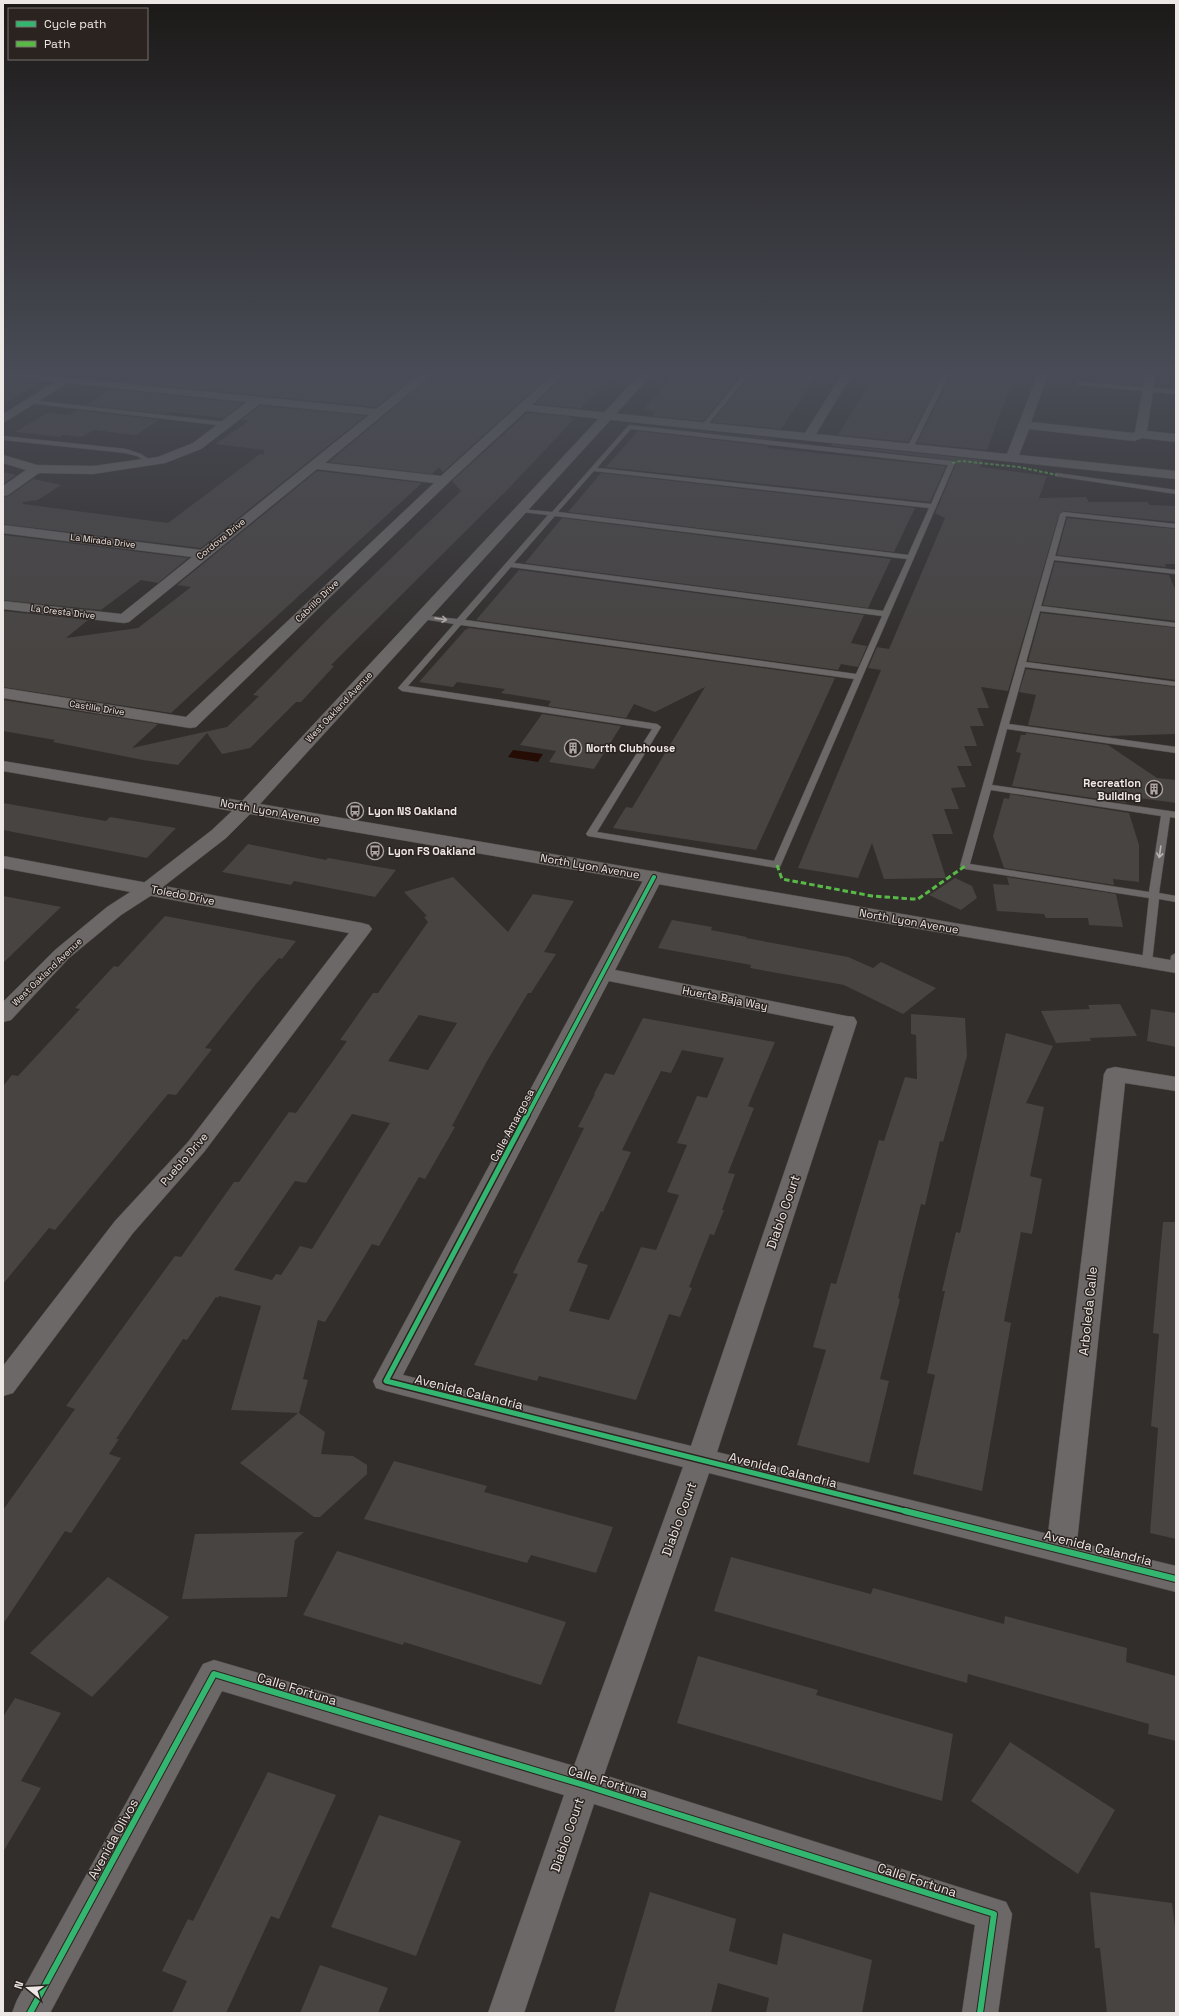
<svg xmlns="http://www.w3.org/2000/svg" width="1179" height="2016" viewBox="0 0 1179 2016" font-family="'Space Grotesk',sans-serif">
	<rect width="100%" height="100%" fill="#322e2c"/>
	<path fill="#250d05" d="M513 750 543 754 538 762 508 757Z"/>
	<path fill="#484442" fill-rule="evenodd" d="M17 371H62L55 375Z
		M143 371H340L412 379 376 407 124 382Z
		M450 371H554L443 472 439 467 432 474 329 462 427 380 437 382Z
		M568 371H618L581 408 535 404Z
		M678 371H744L703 421 652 416 656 411 643 410Z
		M753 371H820L781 429 712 422Z
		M877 371H909L942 374 908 442 838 435Z
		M953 371H1019L1002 408 987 450 917 443Z
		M3 378 42 382 3 404Z
		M112 389 243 403 224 418 170 412 167 414 86 405Z
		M260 406 365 416 201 548 3 524V497L9 496 33 479 61 485 38 500 23 502V504L168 523 260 454H264V450L215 444 249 421 242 420Z
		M77 410 159 420 136 435 94 430 82 437 63 435 60 437 15 432 47 413 68 415Z
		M527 413 572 417 570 419H574L509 488 331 665 334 666 301 702H296L250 748 222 754 207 733 178 765 143 760 53 742 55 740 3 731V700L158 724 132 748 227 727 259 696 253 695 329 618 461 491 452 481Z
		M644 425 775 439 774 440Z
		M638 431 769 446 768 448 946 466 930 502 606 467Z
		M832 444 983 460 980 467 1047 476 1039 498 1086 497 1089 502H1147L1150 505 1176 506V522L1063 511 1059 514 1008 691 981 687 989 708H977L984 726H970L977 746H964L972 766H957L966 787 951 788 959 809H944L953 834H932L946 878 884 879 872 843 858 878 798 868 881 670 868 668 877 647 889 649 945 518 935 513 956 464 952 460 831 446Z
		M317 471 422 483 171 713 3 687V611L88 620 66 638 138 628 191 587 177 585Z
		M3 472 16 475 3 484Z
		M601 473 915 508 894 552 568 512Z
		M562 518 891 559 868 608 525 563Z
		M1067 518 1176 529V564H1165L1166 567 1057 555Z
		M3 535 188 558 158 583 141 580 101 610 3 600Z
		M1055 562 1169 575 1176 591V621L1043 605Z
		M519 570 864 615 851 643 867 646 858 667 841 664 838 670 476 620Z
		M1041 613 1176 628V680L1028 661Z
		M469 628 835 678 756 850 613 828 626 807 632 808 705 687 655 712 634 704 626 718 548 706 551 701 501 693 505 689 457 682 453 687 419 682 465 630Z
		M1026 669 1176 687V734L1109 736 1028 725 1036 695 1019 692Z
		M542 714 621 726 594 769 549 762 556 751 520 745Z
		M1026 733 1108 745 1157 778 1176 780V803L1124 796 1126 803 1012 786 1021 753 1016 752 1021 735H1026Z
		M1010 794 1129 813 1139 845V882L1113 879 1114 885 1004 868 993 836 1004 798 1009 799Z
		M3 803 106 821 110 817 176 828 147 858 3 830Z
		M248 844 326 860 328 858 396 870 375 897 294 881 291 885 222 872Z
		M453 877 508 932 533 894 574 901 544 952 556 954 531 993H528L487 1061 452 1126 455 1127 425 1179 419 1177 379 1246 372 1244 325 1322 318 1320 303 1379 308 1380 299 1413 325 1432 321 1454 353 1456 367 1465V1474L320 1517H314L240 1463 298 1413 231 1410 261 1306 219 1296 218 1298 216 1297 187 1340 183 1339 116 1439H119L109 1454 121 1458 71 1533 65 1531 3 1624V1510L75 1409 66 1406 145 1297 175 1256 181 1257 234 1182H239L289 1112 296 1113 347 1041 340 1040 373 993H378L428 922 424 917 427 916 404 892ZM419 1015 457 1023 428 1070 388 1061ZM352 1114 390 1123 312 1249 300 1246 281 1275 276 1274 272 1280 234 1270 295 1181 306 1183Z
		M1007 877 1116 894 1123 927 1089 925 1088 918H1046L1044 914 997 911 993 884 1009 885Z
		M955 878 972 886 977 898 961 910 929 895Z
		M3 896 61 907 3 963Z
		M165 916 296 941 282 959 279 958 256 984 205 1048 212 1049 176 1095 168 1094 55 1230 49 1228 3 1284V1086L12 1075 18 1076 80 1009 75 1008 114 966 118 967Z
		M672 920 712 927 711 930 747 937 746 938 848 957 873 968 881 962 936 988 903 1014 844 985 750 968 751 965 658 948Z
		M1120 1004 1137 1036 1090 1038 1091 1041 1056 1043 1041 1011 1090 1009 1088 1005Z
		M1151 1009 1176 1013V1047L1147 1041Z
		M911 1014 965 1018 967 1056 943 1142 940 1141 925 1205 921 1204 898 1298 900 1299 880 1379 889 1381 869 1463 797 1445 826 1350 813 1347 831 1283 836 1284 879 1140 884 1141 905 1077 917 1079 916 1035 911 1034Z
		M643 1018 775 1042 748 1106 754 1108 728 1173 735 1174 722 1210H724L714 1235 710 1234 689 1287 692 1288 680 1317 669 1314 636 1400 539 1376 537 1381 474 1365 518 1274 513 1273 584 1128 578 1127 595 1094H594L605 1073 614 1075ZM682 1050 724 1058 707 1098 697 1096 677 1143 687 1145 667 1192 679 1195 656 1250 641 1247 609 1320 569 1311 588 1265 577 1262 601 1211 603 1212 631 1152 622 1150 661 1071 671 1073Z
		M1006 1033 1053 1046 1026 1103 1044 1107 1030 1176 1042 1179 1032 1234 1021 1232 1004 1321 1011 1323 982 1491 913 1474 935 1375 927 1373 945 1291H942L956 1232 960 1233Z
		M1163 1222H1176V1539L1150 1533 1158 1428 1151 1426 1159 1334 1153 1333Z
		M394 1461 487 1486 484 1492 613 1527 596 1573 531 1555 527 1563 364 1519Z
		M304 1532 295 1540 287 1597 182 1599 195 1534Z
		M337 1551 566 1622 541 1685 404 1642 403 1645 303 1615Z
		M731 1557 871 1594 873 1588 1004 1624 1005 1616 1127 1648 1126 1662 1176 1676V1741L1148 1734 1149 1724 968 1674 967 1683 714 1611Z
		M108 1577 169 1617 92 1697 30 1653Z
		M698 1656 818 1690 816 1695 953 1734 942 1801 677 1723Z
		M15 1698 61 1713 21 1781 41 1788 3 1852V1717Z
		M1010 1742 1115 1810 1078 1874 971 1801Z
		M268 1772 336 1795 279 1919 271 1916 226 2013H172L187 1981 162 1971 188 1919 193 1921Z
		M379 1815 461 1841 416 1956 331 1927Z
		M650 1892 736 1919 729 1951 777 1965 783 1933 872 1960 862 2013H766L769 1998 718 1983 711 2013H614Z
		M1090 1892 1172 1903 1176 1935V2013H1107L1100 1948H1095Z
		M320 1965 388 1988 378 2013H300Z"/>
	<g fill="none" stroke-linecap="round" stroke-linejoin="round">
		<g stroke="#504d4b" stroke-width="1">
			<path id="service" d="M746 371H752L706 427H702V425Z
				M945 371H951L913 448 908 449 907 448Z
				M1080 382 1176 390V394L1078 385 1077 384Z
				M30 400 226 422 229 424 226 426 28 403V401Z
				M629 425 952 461 955 463 780 867 777 868 588 836 586 834 652 729 402 691 398 688 454 624 423 619 419 617 420 615 457 619 548 515 522 512 519 510 520 509 552 512ZM631 429 948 465 931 504 597 468ZM594 471 929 508 908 555 558 512ZM555 516 907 559 883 611 514 563ZM511 567 882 616 856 674 465 620ZM461 625 854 679 774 861 597 832 661 727 657 724 408 686Z
				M3 436 126 449 141 454 153 462 148 463 137 456 125 453 3 440Z
				M1057 473 1176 490V494L1055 476V474Z
				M1063 512 1176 524V528L1066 516 1055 556 1176 570V574L1054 560 1041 606 1176 623V627L1040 611 1026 662 1176 682V686L1025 667 1009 724 1176 747V753L1007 729 992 785 1176 812V818L1170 817 1159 893 1176 896V902L1159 899 1152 962 1147 965 1142 962 1149 898 965 869 960 866 1060 514ZM991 790 1161 816 1149 892 970 864Z
				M1176 953V970H1175L1170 967 1171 956Z"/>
		</g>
		<g stroke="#504d4b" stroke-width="1">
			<path id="minor" d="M3 371 376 409 424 371H436L325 463 441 476 556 371H567L532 405 805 433 844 371H854L816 434 1007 454 1039 371H1049L1031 422 1133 433 1135 432 1146 371H1156L1147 431 1176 434V442L1142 438 1134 441 1029 429 1019 455 1176 471V479L526 411 448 483 196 727 190 728 3 698V688L186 717 434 483 317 469 129 622 124 623 3 609V601L121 614 192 557 3 533V525L201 550 369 415 260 404 201 449 165 463 93 474 39 473 8 495 3 496V486L26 470 3 463V455L37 465 93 466 158 457 193 443 247 402 68 383 3 423V414L55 382 3 376Z
				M3 856 362 923 369 925 372 929 204 1152 133 1233 13 1393 3 1396V1366L115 1221 188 1142 349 933 3 868Z
				M654 871 661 873 663 877 615 970 846 1016 854 1017 857 1022 717 1452 1048 1534 1104 1074 1107 1069 1115 1067 1176 1077V1091L1125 1083 1077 1542 1176 1566V1592L709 1473 604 1775 1006 1902 1012 1914 998 2013H962L975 1925 594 1804 524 2013H488L564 1795 222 1691 50 2013H12L17 2000 203 1664 214 1660 574 1766 683 1467 386 1391 376 1388 373 1381 645 877 647 873ZM609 981 834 1026 691 1446 403 1375Z"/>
		</g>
		<g stroke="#504d4b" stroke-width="1">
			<path id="tertiary" d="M643 371H655L260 804 1176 961V973L250 814 226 838 155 893 121 915 69 958 11 1020 3 1022V1002L55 950 107 907 141 885 212 830 232 811 3 771V761L242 801Z"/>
		</g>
		<use href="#service" fill="#6b6867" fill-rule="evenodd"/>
		<use href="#minor" fill="#6b6867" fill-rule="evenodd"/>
		<use href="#tertiary" fill="#6b6867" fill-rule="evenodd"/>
		<path stroke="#58b947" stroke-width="2" stroke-dasharray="3.5 2" stroke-linecap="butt" d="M952 463 961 461 1019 467 1057 475"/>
		<path stroke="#58b947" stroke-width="3" stroke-dasharray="5.5 3" stroke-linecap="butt" d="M777 865 782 879 872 896 912 899H918L965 866"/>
		<g stroke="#2b231f" stroke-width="6">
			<path id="cycleway-far2" d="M527 1116 654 877"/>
		</g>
		<g stroke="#2b231f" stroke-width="8">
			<path id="cycleway-far1" d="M527 1115 386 1381 909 1512"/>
		</g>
		<g stroke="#2b231f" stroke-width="8">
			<path id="cycleway" d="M905 1511 1176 1579
				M30 2013 214 1674 584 1785 994 1914 980 2013"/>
		</g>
		<use href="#cycleway-far2" stroke="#33b770" stroke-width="4"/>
		<use href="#cycleway-far1" stroke="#33b770" stroke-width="5"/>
		<use href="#cycleway" stroke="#33b770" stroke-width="6"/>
	</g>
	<defs><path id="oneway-shaft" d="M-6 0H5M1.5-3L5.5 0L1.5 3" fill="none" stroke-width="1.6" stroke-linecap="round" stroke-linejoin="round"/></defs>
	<g stroke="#b9b4b3">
		<use href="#oneway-shaft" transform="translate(441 619) rotate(8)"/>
		<use href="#oneway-shaft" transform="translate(1160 852) rotate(98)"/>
	</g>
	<linearGradient id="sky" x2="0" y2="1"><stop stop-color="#1c1918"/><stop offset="0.57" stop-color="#494c56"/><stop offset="1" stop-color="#494c56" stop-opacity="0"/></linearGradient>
	<rect width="1179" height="653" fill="url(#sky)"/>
	<defs>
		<g id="building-ring" transform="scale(0.9)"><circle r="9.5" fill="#2b231f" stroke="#aca6a4" stroke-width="1.5"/><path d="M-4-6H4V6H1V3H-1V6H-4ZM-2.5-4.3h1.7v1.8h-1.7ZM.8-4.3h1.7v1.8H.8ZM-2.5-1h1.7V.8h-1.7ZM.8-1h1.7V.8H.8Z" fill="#aca6a4"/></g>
		<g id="bus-ring" transform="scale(0.9)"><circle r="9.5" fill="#2b231f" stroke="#aca6a4" stroke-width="1.5"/><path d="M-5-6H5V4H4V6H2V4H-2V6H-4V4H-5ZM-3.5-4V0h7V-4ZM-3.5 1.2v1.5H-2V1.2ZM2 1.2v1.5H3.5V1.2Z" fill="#aca6a4"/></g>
	</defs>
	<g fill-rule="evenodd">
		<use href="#building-ring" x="573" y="748"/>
		<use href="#building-ring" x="1154" y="789"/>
		<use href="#bus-ring" x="355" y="811"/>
		<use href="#bus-ring" x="375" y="851"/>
	</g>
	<g text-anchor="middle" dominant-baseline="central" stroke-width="3" stroke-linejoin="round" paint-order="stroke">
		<g font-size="9" fill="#ede7e5" stroke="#2b231f">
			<text transform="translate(221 539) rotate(-39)">Cordova Drive</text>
			<text transform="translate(103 541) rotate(7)">La Mirada Drive</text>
			<text transform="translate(317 601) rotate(-44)">Cabrillo Drive</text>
			<text transform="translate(63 612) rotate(7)">La Cresta Drive</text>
			<text transform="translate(339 707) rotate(-47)">West Oakland Avenue</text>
			<text transform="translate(97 708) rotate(9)">Castille Drive</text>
			<text transform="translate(47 972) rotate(-44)">West Oakland Avenue</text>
		</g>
		<g font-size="11" font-weight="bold" fill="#ede7e5" stroke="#2b231f" text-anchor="start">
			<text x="586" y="748">North Clubhouse</text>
			<text x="1141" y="783" text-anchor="end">Recreation<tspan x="1141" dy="13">Building</tspan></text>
			<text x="368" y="811">Lyon NS Oakland</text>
			<text x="388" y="851">Lyon FS Oakland</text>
		</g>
		<g font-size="11" fill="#ede7e5" stroke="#2b231f">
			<text transform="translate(270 811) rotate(10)">North Lyon Avenue</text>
			<text transform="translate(590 866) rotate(10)">North Lyon Avenue</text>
			<text transform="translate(183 895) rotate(11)">Toledo Drive</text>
			<text transform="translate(909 921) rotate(10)">North Lyon Avenue</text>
			<text transform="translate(725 998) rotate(11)">Huerta Baja Way</text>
			<text transform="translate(512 1125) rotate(-62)">Calle Amargosa</text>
			<text transform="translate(184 1159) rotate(-49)">Pueblo Drive</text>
		</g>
		<g font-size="13" fill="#ede7e5" stroke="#2b231f">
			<text transform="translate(783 1212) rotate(-71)">Diablo Court</text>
			<text transform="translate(1088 1311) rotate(-84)">Arboleda Calle</text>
			<text transform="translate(469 1392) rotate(14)">Avenida Calandria</text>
			<text transform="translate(783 1470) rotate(14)">Avenida Calandria</text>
			<text transform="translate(679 1519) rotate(-70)">Diablo Court</text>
			<text transform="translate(1098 1548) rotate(14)">Avenida Calandria</text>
			<text transform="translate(297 1689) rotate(17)">Calle Fortuna</text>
			<text transform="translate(608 1782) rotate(17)">Calle Fortuna</text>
			<text transform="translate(567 1835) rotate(-71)">Diablo Court</text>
			<text transform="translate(113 1839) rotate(-61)">Avenida Olivos</text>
			<text transform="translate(917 1880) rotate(18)">Calle Fortuna</text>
		</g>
	</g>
	<rect width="1179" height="2016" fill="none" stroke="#ede7e5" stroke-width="8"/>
	<rect x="8" y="8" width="140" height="52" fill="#2b231f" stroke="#79716e"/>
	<rect x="16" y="21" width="20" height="6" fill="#33b770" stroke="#79716e"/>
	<text x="44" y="28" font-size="12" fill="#ede7e5">Cycle path</text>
	<rect x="16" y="41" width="20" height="6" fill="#58b947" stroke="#79716e"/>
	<text x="44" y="48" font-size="12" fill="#ede7e5">Path</text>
	<g transform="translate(28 1988) rotate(288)" stroke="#2b231f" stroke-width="3" paint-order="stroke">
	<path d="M0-3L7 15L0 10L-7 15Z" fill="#ede7e5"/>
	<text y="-6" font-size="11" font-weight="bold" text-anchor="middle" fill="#ede7e5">N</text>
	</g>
</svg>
